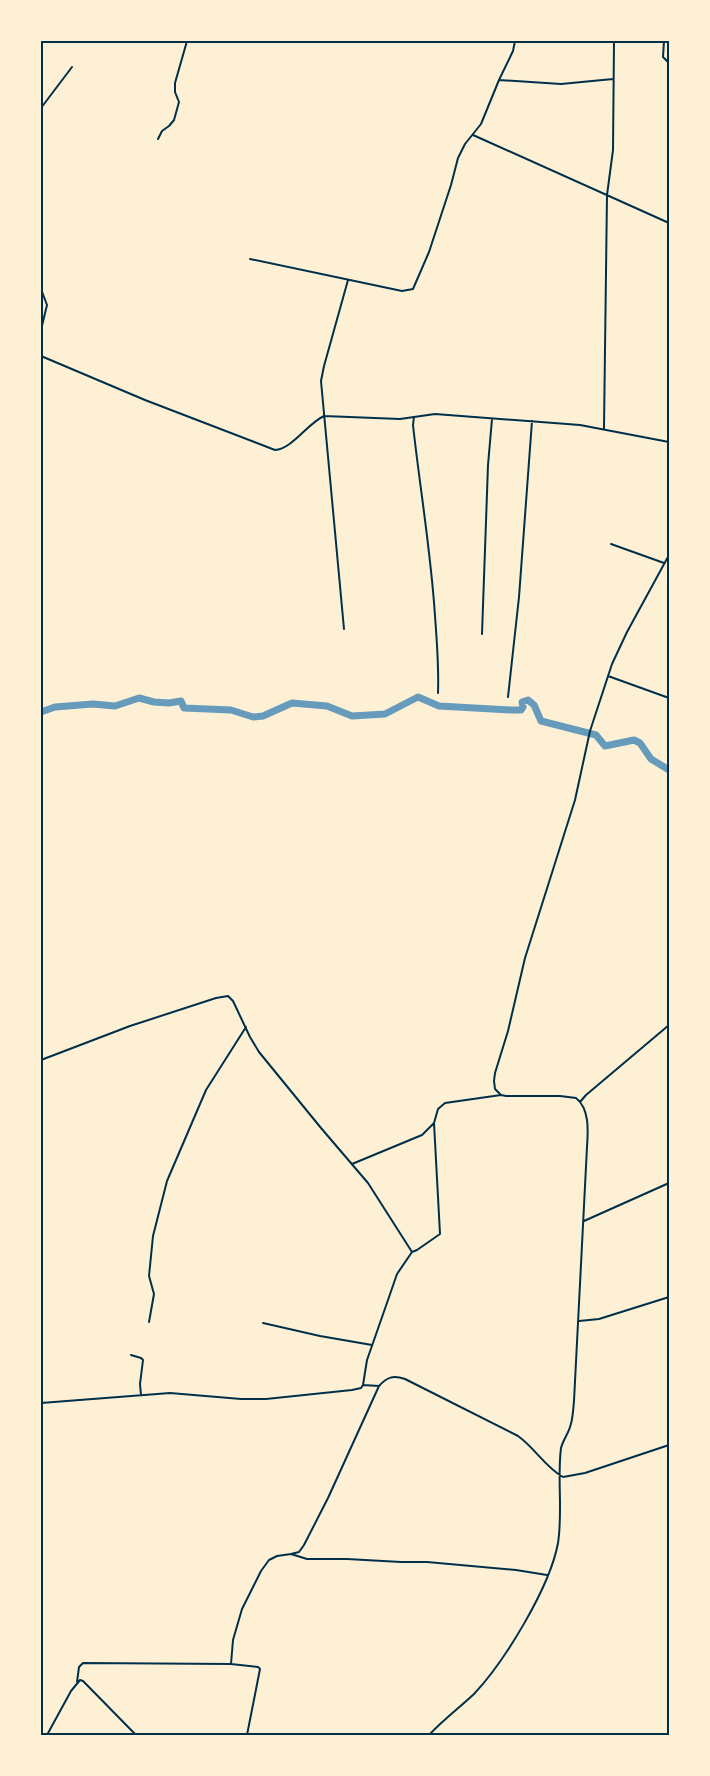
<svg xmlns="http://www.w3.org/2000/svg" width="710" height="1776" viewBox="0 0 710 1776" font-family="Poppins,sans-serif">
	<rect width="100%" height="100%" fill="#fdf0d5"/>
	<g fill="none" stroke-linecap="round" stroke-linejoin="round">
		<path stroke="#669bbc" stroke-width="7" d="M41 712 55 707 93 704 115 706 139 698 154 702 169 703 181 701 184 708 231 710 253 717 263 716 292 703 327 706 352 716 385 714 418 697 439 706 512 710H521L523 707 522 702 528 700 534 705 541 721 596 735 605 746 634 740 640 743 651 759 669 770"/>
		<path stroke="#003049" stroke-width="2" d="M664 41 663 57 669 63
			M499 80 561 84 613 79
			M41 108 72 67
			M473 135 669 223
			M158 139 162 131 169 126 174 120 179 102 175 92V83L187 41
			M250 259 402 291 413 289 429 252 451 185 458 158 465 144 481 124 499 80 513 51 515 41
			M41 289 47 305 41 330
			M41 356 145 400 275 450C292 449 308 423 324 416L400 419 435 414 580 425 669 442
			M414 417 413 425C420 489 431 552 435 616 437 642 439 667 438 693
			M604 428 607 195 613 150 614 41
			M611 544 664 563
			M344 629 321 381 324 366 348 280
			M482 634 488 465 492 419
			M608 676 669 698
			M508 697 519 597 532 421
			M41 1060 130 1026 216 998 228 996 233 1001 250 1037 259 1052 321 1128 368 1183 412 1252 417 1250 440 1234 434 1123 438 1109 445 1103 501 1095
			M580 1102 586 1095 669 1025
			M352 1164 422 1135 434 1123
			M584 1221 669 1183
			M579 1321 599 1319 669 1297
			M149 1322 154 1294 149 1276 153 1236 167 1181 206 1090 246 1027
			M263 1323 320 1336 372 1345
			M131 1355 141 1358 143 1360 140 1384 141 1395
			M363 1385 367 1360 388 1300 397 1274 412 1252
			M41 1403 170 1393 241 1399H266L352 1390 361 1388 363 1385 379 1386
			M291 1554 299 1552 304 1545 328 1498 379 1386C387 1377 393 1375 405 1379L518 1436C535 1448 545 1467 563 1477L585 1473 669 1445
			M77 1682 79 1667 83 1663 231 1664
			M47 1735 71 1691 80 1680 83 1681 136 1735
			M247 1735 260 1669 258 1667 231 1664 233 1640 242 1609 261 1571 269 1560 277 1556 291 1554 307 1559H347L401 1562H427L516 1570 547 1575
			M429 1735C443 1720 459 1708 474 1694 505 1661 550 1587 558 1543 563 1511 557 1479 561 1448 563 1440 568 1434 570 1427 573 1419 573 1410 574 1401L587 1147C588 1132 590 1109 576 1098L560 1096H506L501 1095 495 1089 494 1081 495 1073 508 1031 525 958 575 800 590 731 612 664 627 632 669 555"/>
	</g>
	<rect width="710" height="1776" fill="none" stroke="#fdf0d5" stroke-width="85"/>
	<rect x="42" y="42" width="626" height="1692" fill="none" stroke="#003049" stroke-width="2"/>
</svg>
